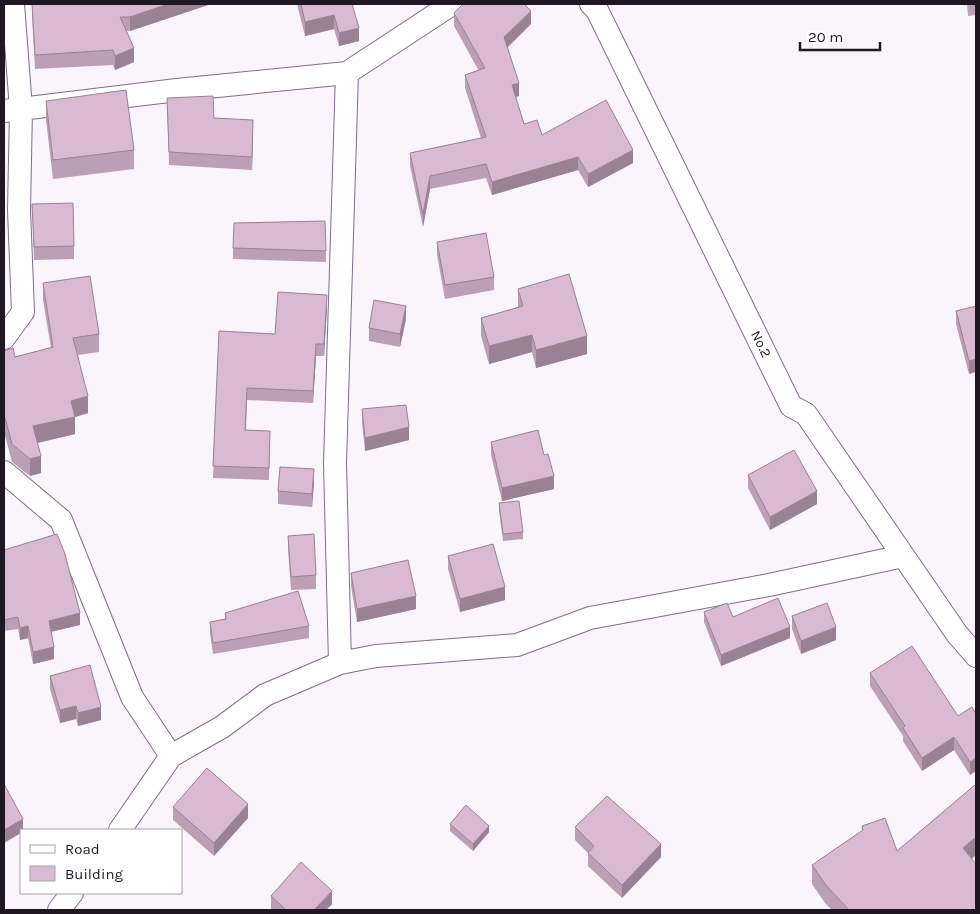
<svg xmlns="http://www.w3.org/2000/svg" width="980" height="914" viewBox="0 0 980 914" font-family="Karla,sans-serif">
	<rect width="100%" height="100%" fill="#f9f5fb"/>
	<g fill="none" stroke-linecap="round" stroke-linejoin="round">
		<g stroke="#816d89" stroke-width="24">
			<path id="minor" d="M591 4 597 10 791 406 806 414 957 634 976 656
				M347 73 452 4
				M4 111 177 90 347 73 335 463 340 663
				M4 338 23 312 19 210 21 109 13 4
				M4 472 61 520 132 697 171 756
				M120 830 171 756 222 727 265 695 340 663 376 656 517 645 590 618 769 585 903 556
				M59 910 72 893"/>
		</g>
		<use href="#minor" stroke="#fff" stroke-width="22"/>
	</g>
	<path fill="#bb9fb5" d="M32 4H208V5L130 31H126L134 62 115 70 113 65 35 69 32 15Z
		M297 4H352L359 41 339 46 334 29 305 36Z
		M967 4H976V15L968 16Z
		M454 13 531 24 507 47 519 96 516 97 524 124 542 135 633 163 588 187 578 170 492 195 486 178 430 189 423 227 410 166V153L481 138 465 88V75L479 71 454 26Z
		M167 98 214 118 253 133 252 170 169 165Z
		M46 101 134 150V169L53 179 46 120Z
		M32 204 74 246V259L34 260Z
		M325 221 326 262 233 259V248Z
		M437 242 494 277V290L445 299 437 255Z
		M43 283 99 334V352L78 355 88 413 75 417V434L37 443 41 473 30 476 12 462 4 432V351L15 357 51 348 43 300Z
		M518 289 587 354 536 368 532 352 489 364 481 336V318L518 307Z
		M976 306 969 374 956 324V311Z
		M327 307 324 356H316L313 403 247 400 246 430 270 443 269 480 213 478 219 331 275 334Z
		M406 319 400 347 369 341V328Z
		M362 409 409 440 365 451 362 422Z
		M491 442 544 455 554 489 502 501 491 455Z
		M748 475 817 504 770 530 748 488Z
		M314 482 312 507 278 504V491Z
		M499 503 523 532V539L503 541 499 510Z
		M288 536 316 575V589L291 590 288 549Z
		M4 550 80 625 51 632 54 659 33 664 28 638 20 640 18 629 4 631Z
		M448 556 505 600 460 612 448 569Z
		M351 573 416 609 357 622 351 586Z
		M704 612 733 617 790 638 721 666 704 622Z
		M225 613 309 626V638L213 654 210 633V622L225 619Z
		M792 616 836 640 801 654 792 629Z
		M870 673 958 716 972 707 970 775 954 750 922 771 903 741V736L870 686Z
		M50 676 101 720 78 726 76 719 60 723 50 689Z
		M976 784V855L972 859 976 910H832L825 903 812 884V865L862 831V826L897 851Z
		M173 807 248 818 214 856 173 820Z
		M450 824 489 832 473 851 450 831Z
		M575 827 661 857 622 898 588 866V853L575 840Z
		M271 896 332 904 326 910H272L271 909Z"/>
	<path fill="#998293" d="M168 4H208V5L130 31V17Z
		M531 11V24L504 51V37Z
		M334 15V29L305 36V22Z
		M359 28V41L339 46V33Z
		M134 48V62L115 70V56Z
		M519 83V96L512 98V85Z
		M253 120V133L252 170V157Z
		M633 150V163L588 187V174Z
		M578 157V170L492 195V182Z
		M430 176V189L423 227V214Z
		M327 295V307L324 356V344Z
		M406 306V319L400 347V334Z
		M532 335V352L489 364V346Z
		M587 336V354L536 368V350Z
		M316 344V356L313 403V391Z
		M976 359V372L969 374V361Z
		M88 396V413L75 417V434L33 444V426L71 401Z
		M409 427V440L365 451V438Z
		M41 456V473L30 476V459Z
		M314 469V482L312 507V494Z
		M554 476V489L502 501V488Z
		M817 491V504L770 530V517Z
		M505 587V600L460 612V599Z
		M416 596V609L357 622V609Z
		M80 613V625L49 632V621Z
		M28 626V638L20 640V628Z
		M790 627V638L721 666V655Z
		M836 627V640L801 654V641Z
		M54 647V659L33 664V652Z
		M76 706V719L60 723V710Z
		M101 707V720L78 726V713Z
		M954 737V750L922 771V758Z
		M976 758V771L970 775V762Z
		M248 804V818L214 856V843Z
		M23 819V830H21V833L4 843V830Z
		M489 826V832L473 851V844Z
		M976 837V855L963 866V848Z
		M661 844V857L622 898V885Z
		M332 891V904L326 910H314Z"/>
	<path fill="#dab9d2" stroke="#998293" d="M32 4H168L130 17H120L134 48 115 56 113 50 35 55Z
		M301 4H352L359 28 339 33 334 15 305 22Z
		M463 4H524L531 11 504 37 519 83 512 85 524 124 537 120 542 135 606 100 633 150 588 174 578 157 492 182 486 164 430 176 423 214 410 153 486 137 465 75 485 68 454 13Z
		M126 90 134 150 53 160 46 101Z
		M213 96 214 118 253 120 252 157 169 152 167 98Z
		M73 203 74 246 34 247 32 204Z
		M325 221 326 251 233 248 234 223Z
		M486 233 494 277 445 285 437 242Z
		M569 274 587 336 536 350 532 335 489 346 481 318 523 306 518 289Z
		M90 276 99 334 73 338 88 396 71 401 75 417 33 426 41 456 30 459 12 444 4 414V351L13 348 15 357 53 347 43 283Z
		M278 292 327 295 324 344H316L313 391 247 388 245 430 270 431 269 468 213 466 219 331 275 334Z
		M374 300 406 306 400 334 369 328Z
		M976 306V359L969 361 956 311Z
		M406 405 409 427 365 438 362 409Z
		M538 430 544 455 548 454 554 476 502 488 491 442Z
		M794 450 817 491 770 517 748 475Z
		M280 467 314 469 312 494 278 491Z
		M519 501 523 532 503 534 499 503Z
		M57 534 65 554 80 613 49 621 54 647 33 652 28 626 20 628 18 617 4 620V550Z
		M314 534 316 575 291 577 288 536Z
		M493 544 505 587 460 599 448 556Z
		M408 560 416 596 357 609 351 573Z
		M298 591 309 626 213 643 210 622 226 619 225 613Z
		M778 598 790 627 721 655 704 612 727 603 733 617Z
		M827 603 836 627 801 641 792 616Z
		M912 646 958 716 972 707 976 714V758L970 762 954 737 922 758 903 728 905 726 870 673Z
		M90 665 101 707 78 713 76 706 60 710 50 676Z
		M207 768 248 804 214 843 173 807Z
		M4 784 23 819 4 830Z
		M976 784V837L963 848 976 864V910H849L825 884 812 865 863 830 862 826 885 818 897 851Z
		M607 796 661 844 622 885 588 853 594 846 575 827Z
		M466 805 489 826 473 844 450 824Z
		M301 862 332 891 314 910H286L271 896Z"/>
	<g text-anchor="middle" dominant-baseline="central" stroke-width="4.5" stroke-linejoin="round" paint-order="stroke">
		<g font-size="14" fill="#1f1722" stroke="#fff">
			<text transform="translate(761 344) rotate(64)">No.2</text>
		</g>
	</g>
	<rect width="980" height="914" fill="none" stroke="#1f1722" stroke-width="10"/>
	<rect x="20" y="829" width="162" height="65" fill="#ffffff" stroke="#a5a2a7"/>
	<rect x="30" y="845" width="25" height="8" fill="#ffffff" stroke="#a5a2a7"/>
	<text x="65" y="854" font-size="15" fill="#1f1722">Road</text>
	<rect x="30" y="866" width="25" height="15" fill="#dab9d2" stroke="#a5a2a7"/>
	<text x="65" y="879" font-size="15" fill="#1f1722">Building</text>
	<path d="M800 42v8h80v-8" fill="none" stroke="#1f1722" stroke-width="2.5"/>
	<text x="808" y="42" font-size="15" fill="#1f1722" stroke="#ffffff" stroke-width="4" paint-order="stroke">20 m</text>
</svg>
